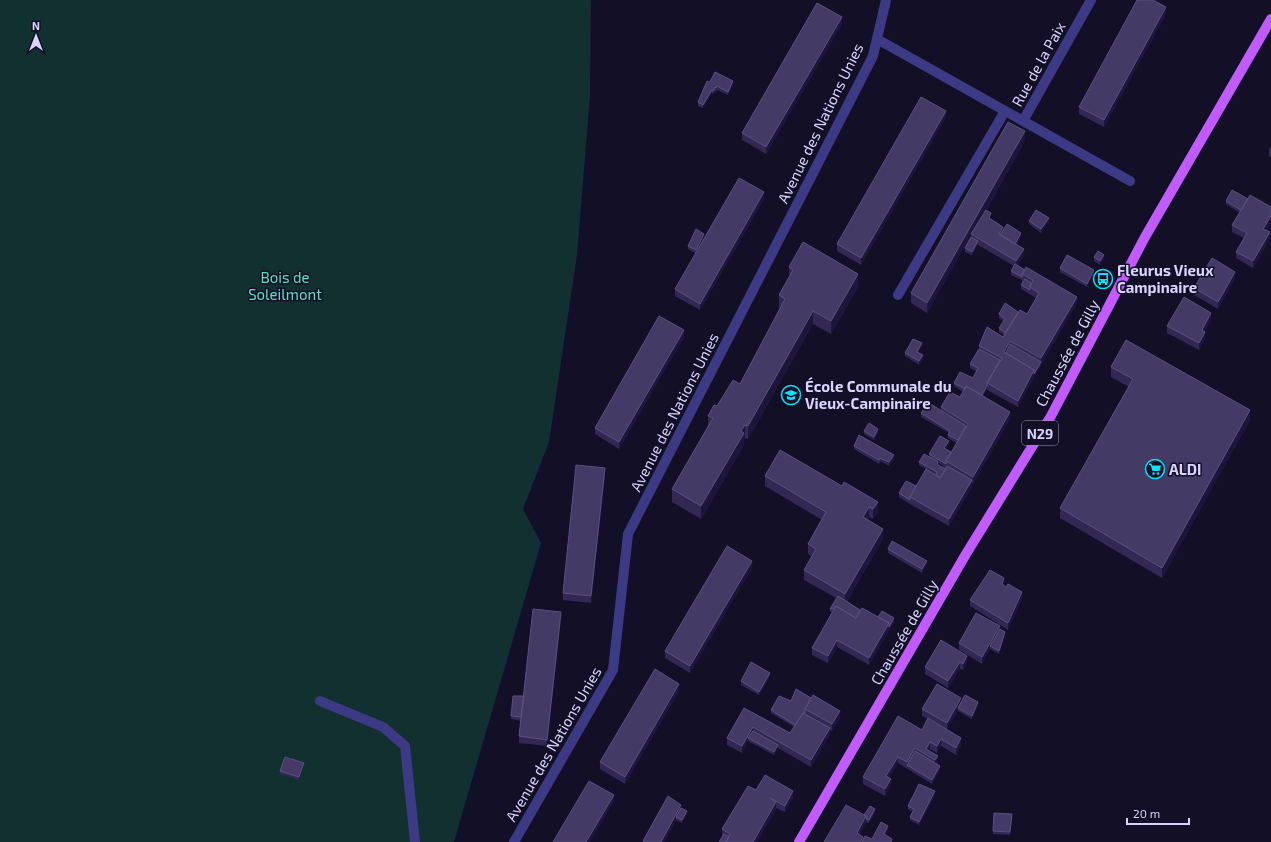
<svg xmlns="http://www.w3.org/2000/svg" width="1271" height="842" viewBox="0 0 1271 842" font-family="'Exo 2',sans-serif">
	<rect width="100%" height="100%" fill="#130f26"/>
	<path fill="#12302f" d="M0 0H591L590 96 577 255 549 442 523 509 541 543 454 842H0Z"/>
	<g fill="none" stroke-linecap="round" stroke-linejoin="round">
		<path stroke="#3d3a85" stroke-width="10" d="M877 39 1130 181
			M1023 121 1091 0
			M898 295 1005 111
			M320 701 383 727 405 746 415 842
			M514 842 613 670 628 534 873 56 886 0"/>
		<path stroke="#c25bff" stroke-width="10" d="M799 842 966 554 1051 416 1145 237 1271 19"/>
	</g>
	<path fill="#312854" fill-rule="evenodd" d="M1166 14 1104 127 1079 114V107Z
		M842 24 766 154 742 140V133Z
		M710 82 733 85 728 95 717 90 716 92 715 91 713 94 712 93 703 108 698 106V102Z
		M946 117 861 265 837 251V244Z
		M1025 141 986 210 991 220 1003 230 1021 236 1017 245 1024 256 1018 265 1077 303 1034 377 1018 407 987 390V389L983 396 1010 419 973 484 972 483V487L949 526 910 504 899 497V493L916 486 926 469 919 465V462L929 457V454L949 444 946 449 951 452 956 443 948 438V435L949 433 921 417V413L924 409H923V405L941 410V407L960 397 963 392 954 386V383L973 378 976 371 970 368V364L979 349V346L1003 337 1004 335 999 332V328L1003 321 999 318V314L1018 312 1027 314 1036 298 1021 289V285L1023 282 1022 281V280L1011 275V271L1014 266 978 245 972 255 965 252V248L971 237V235L927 313 911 303V293ZM937 462 946 468V469L938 465Z
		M1271 146V157L1269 156V149Z
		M764 199 700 310 675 296V289L696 254 688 249V246L704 237 696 252Z
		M1248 199 1271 207V223L1267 230 1270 239 1253 268 1236 258V252L1244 238 1232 232V225L1240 213 1226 204V201Z
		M1029 221H1049L1041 233 1029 224Z
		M1094 257 1104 258 1100 265 1094 261Z
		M789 267 858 287 831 334 813 324 748 439 745 438 744 440V445L701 519 672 502V489L708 427V416L740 384 780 309 779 308V295L789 278Z
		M1060 268 1094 274 1087 287 1060 272Z
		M1235 278 1218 309 1194 295V288Z
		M1211 320 1205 331V339L1199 350 1167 333V326Z
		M684 337 619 449 595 434V428Z
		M922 346 918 352 923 358 919 365 905 356V353Z
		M1111 367 1250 420 1162 578 1060 518V508L1129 387 1111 377Z
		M864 431 878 432 874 440 864 434Z
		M854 446 894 459 889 466 880 461 879 464 854 449Z
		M780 450 878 512 873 519 869 517 867 520 883 539 847 601 860 610 878 617 894 622 889 630 869 665 837 647 828 663 812 655V648L832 612H830V609L836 598 804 580V570L812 556 808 554V544L822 520 765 486V476Z
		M605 475 591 603 563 600V593Z
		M888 549 927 564 922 573 888 553Z
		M752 568 690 673 665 658V651Z
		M1004 585 1022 599 1008 630 970 606V600Z
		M561 618 547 746 519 743V736L521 721 511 719V716L524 696Z
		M1000 629 1005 636 999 654 990 649 982 664 959 650V643Z
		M941 640 967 663 963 670 960 669 948 688 925 674V667Z
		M770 676 759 695 741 685V681Z
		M679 691 625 784 600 769V762Z
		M791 701 840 718 832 731 830 730V735L811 767 778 748 774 755 748 741 742 753 727 745V738L744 708 790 733 794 727 771 713V710Z
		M961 701 978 705 972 719 958 711 947 730 961 745 956 755 941 746 937 753 930 749 929 751 938 763 937 764 940 769 932 784 898 763 889 778 891 786 885 796 863 784V777L922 730 928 719 922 716V709Z
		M304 766 299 780 280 774V771Z
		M756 790 793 798 785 812 776 808V809L757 842 722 836V829Z
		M935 795 919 825 910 820V817L913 812 908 809V806Z
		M681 808 687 814 682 823 676 820 664 842H643V841Z
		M875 812 869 823 866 822 860 835 863 840 872 839 888 830 885 835 892 842H824L864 815Z
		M1012 814 1010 835 993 834V831Z"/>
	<path fill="#1d163a" d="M1166 7V14L1104 127V120Z
		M842 17V24L766 154V147Z
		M733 81V85L728 95V92Z
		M712 90V93L703 108V105Z
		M946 111V117L861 265V258Z
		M1025 131V141L927 313V303Z
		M764 192V199L700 310V304Z
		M1271 216V223L1263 235V229Z
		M1049 218V221L1041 233V229Z
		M1003 227V234L1000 238 999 234Z
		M1270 232V239L1253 268V261Z
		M1021 233V236L1014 250V246Z
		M704 234V237L696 254V250Z
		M978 241V245L972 255V252Z
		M1024 249V256L1016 268V261Z
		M1104 255V258L1100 265V261Z
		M1094 270V274L1087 287V284Z
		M1235 272V278L1218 309V302Z
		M858 274V287L831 334V321Z
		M1077 297V303L1034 377V374L1041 362V358Z
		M813 311V324L748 439V426Z
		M1211 313V320L1202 337V330Z
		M684 330V337L619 449V442Z
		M1205 332V339L1199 350V343Z
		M1010 341V347L1006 357 1004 352Z
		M922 343V346L917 355V352Z
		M923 355V358L919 365V361Z
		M1034 370V377L1018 407V401Z
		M987 386V389L980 401V398Z
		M1250 410V420L1162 578V568Z
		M1010 412V419L973 484V477Z
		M745 425V438L744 440V445L701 519V506Z
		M878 429V432L874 440V437Z
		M949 441V444L944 451V448Z
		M894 455V459L889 466V462Z
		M605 468V475L591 603V596Z
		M972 480V487L949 526V519Z
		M878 502V512L873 519V509Z
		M869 507V517L863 527V517Z
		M883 529V539L845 604V594Z
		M752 561V568L690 673V666Z
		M927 561V564L922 573V569Z
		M1004 578V585L1002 591V584Z
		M1022 592V599L1008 630V623Z
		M561 612V618L547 746V740Z
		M894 618V622L889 630 869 665V658L889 623Z
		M1000 626V633L990 646V649L982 664V657Z
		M1005 632V636L999 654V651Z
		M837 640V647L828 663V656Z
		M967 656V663L963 670V664Z
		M960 662V669L948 688V681Z
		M770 673V676L759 695V692Z
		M679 684V691L625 784V777Z
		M961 698V704L958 708V711L947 730V723Z
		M978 702V705L972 719V716Z
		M840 711V718L832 731V724Z
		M753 727V734L748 738V741L742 753V746Z
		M830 728V735L811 767V760Z
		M961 738V745L956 755V748Z
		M941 739V746L937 753V746Z
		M930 742V749L926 756V749Z
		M778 745V748L774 755V752Z
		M915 748V755L907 765V762Z
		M938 756V763L935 767V760Z
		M898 757V763L886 783V776Z
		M304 763V766L299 780V777Z
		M940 766V769L932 784V780Z
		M891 779V786L885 796V789Z
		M793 791V798L785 812V806Z
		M935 791V795L919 825V822Z
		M614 795V802L590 842H586Z
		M776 802V809L757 842H753Z
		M681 805V811L676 817V820L664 842H661Z
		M875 809V812L869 823V820Z
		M687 811V814L682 823V820Z
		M866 816V823L857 840V833Z
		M888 826V830L884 837V834Z"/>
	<path fill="#433a66" stroke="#5a527e" d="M1137 0H1153L1166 7 1104 120 1079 107Z
		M817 3 842 17 766 147 742 133Z
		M715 72 733 81 728 92 717 86 716 88 715 87 713 91 712 90 703 105 698 102 707 81 710 82Z
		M921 97 946 111 861 258 837 244Z
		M1008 122 1025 131 927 303 911 293Z
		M739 178 764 192 700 304 675 289Z
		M1232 190 1248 199 1241 210 1226 201Z
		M1250 195 1271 207V216L1263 229 1270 232 1253 261 1236 252 1247 233 1232 225Z
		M986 210 991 213 989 218 1003 227 999 234 1024 249 1016 261 971 234Z
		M1036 210 1049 218 1041 229 1029 221Z
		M1007 224 1021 233 1015 244 1000 235Z
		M696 229 704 234 696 250 688 246Z
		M971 237 978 241 972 252 965 248Z
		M803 242 858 274 831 321 813 311 748 426 745 425 741 431 744 433 701 506 672 489 713 418 708 416 714 405 717 406 733 380 740 384 785 299 779 295 793 270 789 267Z
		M1098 251 1104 255 1100 261 1094 257Z
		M1067 255 1094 270 1087 284 1060 268Z
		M1212 258 1235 272 1218 302 1194 288Z
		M1015 264 1025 270 1022 274V277L1011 271Z
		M1026 267 1077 297 1041 358 1010 341 1004 352 1034 370 1018 401 987 383 1002 358 979 346 987 327 1003 337 1020 310 1027 314 1039 293 1030 287 1033 280 1022 274Z
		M1025 279 1031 283 1030 287V290L1021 285Z
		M1184 297 1211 313 1202 330 1205 332 1199 343 1167 326Z
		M1005 303 1018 312 1005 333 999 328 1005 319 999 314Z
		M659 316 684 330 619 442 595 428Z
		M913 339 922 343 917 352 923 355 919 361 905 353Z
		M1126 340 1250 410 1162 568 1060 508 1133 379 1111 367Z
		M1010 344 1041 362 1034 374V370L1006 353Z
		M979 349 1000 360 987 383V386L982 395 966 386 965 389 954 383 960 372 973 378 978 368 970 364Z
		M966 386 1010 412 973 477 946 461 968 424 941 407 950 392 960 397Z
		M926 401 966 426 958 440 948 435 950 431 921 413 925 407 923 405Z
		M869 423 878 429 874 437 864 431Z
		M859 435 894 455 889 462 880 458 879 460 854 446Z
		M940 436 949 441 944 448 951 452 946 461V464L929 454Z
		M780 450 842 486 844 482 878 502 873 509 869 507 863 517 883 529 845 594 804 570 816 549 808 544 826 512 765 476Z
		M924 454 937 461 938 465 946 469 940 478 936 475 937 472 919 462Z
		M576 465 605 468 591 596 563 593Z
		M947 466 972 480 949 519 910 497 926 469 940 478Z
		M906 481 916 486 910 497V500L899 493Z
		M892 541 927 561 922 569 888 549Z
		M727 546 752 561 690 666 665 651Z
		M990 570 1004 578 1002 584 1006 587 1008 584 1022 592 1008 623 970 600Z
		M838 596 860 610 856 618 836 606 834 609H830Z
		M836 606 856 618 862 608 889 623 869 658 837 640 828 656 812 648Z
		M533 609 561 612 547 740 519 736Z
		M882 611 894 618 889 627V623L878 617Z
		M976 613 1000 626 982 657 959 643Z
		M1000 629 1005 632 999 651 990 646Z
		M941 640 967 656 963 664 960 662 948 681 925 667Z
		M751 662 770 673 759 692 741 681Z
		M655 669 679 684 625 777 600 762Z
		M937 684 961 698 947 723 922 709Z
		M796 689 811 698 805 709V712L804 714 803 713 795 725 771 710 779 696 791 701Z
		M813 695 840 711 832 724 805 709Z
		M965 695 978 702 972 716 958 708Z
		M513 696H524L521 717 511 716Z
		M744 708 790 733 803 713 830 728 811 760 753 727 742 746 727 738Z
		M898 716 922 730 928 718 961 738 956 748 941 739 937 746 930 742 926 749 938 756 935 760 915 748 907 762 898 757 886 776 891 779 885 789 863 777Z
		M753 731 778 745 774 752 748 738Z
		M915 751 940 766 932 780 907 765Z
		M285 757 304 763 299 777 280 771Z
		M765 775 793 791 785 806 770 798 776 802 753 842H726L730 834 722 829 748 786 756 790Z
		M589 781 614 795 586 842H553Z
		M919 784 935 791 919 822 910 817 914 809 908 806Z
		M668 796 681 805 661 842H645L643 841Z
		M846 805 866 816 857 833 863 837 860 842H824Z
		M870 806 875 809 869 820 866 819V816L864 815Z
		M681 808 687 811 682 820 676 817Z
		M994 813 1012 814 1010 832 993 831Z
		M881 822 888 826 884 834 892 839 891 842H862L865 836 872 839Z
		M724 834 729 837 726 842H719Z"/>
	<defs>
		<g id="bus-ring" transform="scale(1)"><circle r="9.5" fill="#130f26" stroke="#00e5ff" stroke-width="1.5"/><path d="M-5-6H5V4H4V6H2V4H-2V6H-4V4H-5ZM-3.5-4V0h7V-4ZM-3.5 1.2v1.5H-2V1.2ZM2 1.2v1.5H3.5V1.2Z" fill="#00e5ff"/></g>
		<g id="school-ring" transform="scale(1)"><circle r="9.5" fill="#130f26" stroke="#00e5ff" stroke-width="1.5"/><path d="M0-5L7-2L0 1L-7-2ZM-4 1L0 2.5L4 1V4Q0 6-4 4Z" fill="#00e5ff"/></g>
		<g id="supermarket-ring" transform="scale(1)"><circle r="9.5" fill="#130f26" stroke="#00e5ff" stroke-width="1.5"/><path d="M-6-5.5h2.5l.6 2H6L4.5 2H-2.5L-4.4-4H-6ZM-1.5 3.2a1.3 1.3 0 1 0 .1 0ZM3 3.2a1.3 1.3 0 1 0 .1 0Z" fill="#00e5ff"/></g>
	</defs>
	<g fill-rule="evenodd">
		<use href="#bus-ring" x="1103" y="279"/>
		<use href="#school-ring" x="791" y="395"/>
		<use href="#supermarket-ring" x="1155" y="469"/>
	</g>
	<g text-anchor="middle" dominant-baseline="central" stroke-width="3" stroke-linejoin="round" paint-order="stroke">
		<rect fill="#130f26" stroke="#9e99be" stroke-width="1" x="1022" y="421" width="36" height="24" rx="3"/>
		<g font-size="14" font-weight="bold" fill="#d9d4ff">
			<text x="1040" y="433">N29</text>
		</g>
		<g font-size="15" fill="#d9d4ff" stroke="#130f26">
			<text transform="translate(1038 64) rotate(-61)">Rue de la Paix</text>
			<text transform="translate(820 123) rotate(-64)">Avenue des Nations Unies</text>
			<text transform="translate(1067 353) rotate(-62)">Chaussée de Gilly</text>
			<text transform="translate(674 412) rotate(-63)">Avenue des Nations Unies</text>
			<text transform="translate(904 632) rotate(-60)">Chaussée de Gilly</text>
			<text transform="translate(553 744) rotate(-60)">Avenue des Nations Unies</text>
		</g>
		<g font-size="15" font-weight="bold" fill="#d9d4ff" stroke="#130f26" text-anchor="start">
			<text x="1117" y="270">Fleurus Vieux<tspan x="1117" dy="17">Campinaire</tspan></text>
			<text x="805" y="386">École Communale du<tspan x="805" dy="17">Vieux-Campinaire</tspan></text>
			<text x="1169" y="469">ALDI</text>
		</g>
		<g font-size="15" fill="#5fe0c0" stroke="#130f26">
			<text x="285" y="277">Bois de<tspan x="285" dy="17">Soleilmont</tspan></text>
		</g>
	</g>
	<g transform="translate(36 36)" stroke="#130f26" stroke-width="3" paint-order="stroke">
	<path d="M0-3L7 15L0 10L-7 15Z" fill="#d9d4ff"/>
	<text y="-6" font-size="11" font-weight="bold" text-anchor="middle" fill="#d9d4ff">N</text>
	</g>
	<path d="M1127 818v6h62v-6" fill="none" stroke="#d9d4ff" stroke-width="2"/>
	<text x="1133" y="818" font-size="12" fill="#d9d4ff" stroke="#130f26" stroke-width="3" paint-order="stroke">20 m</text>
</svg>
